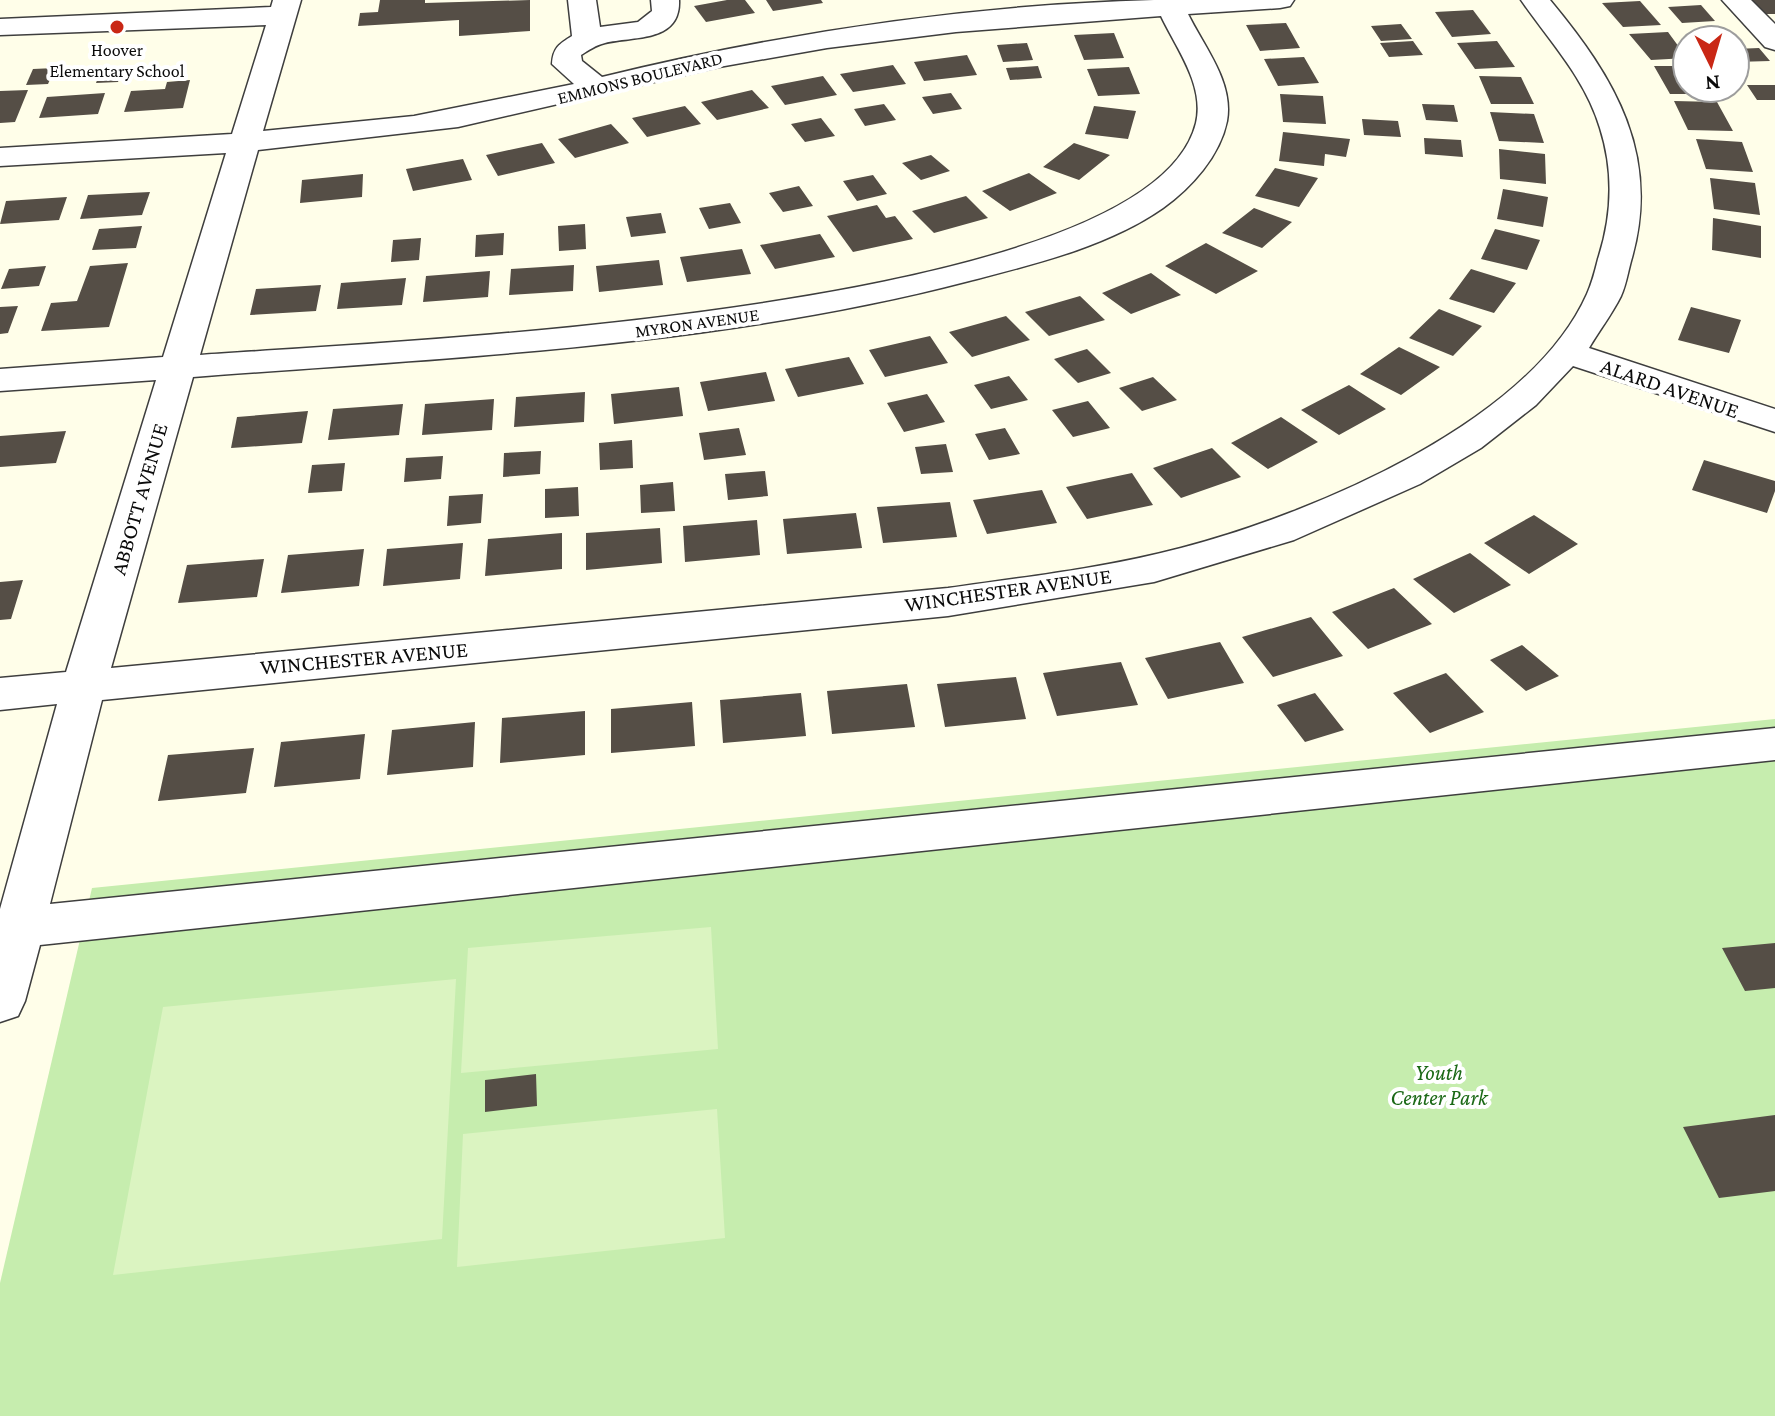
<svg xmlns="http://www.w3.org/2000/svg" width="1775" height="1416" viewBox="0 0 1775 1416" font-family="'Crimson Pro',serif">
	<rect width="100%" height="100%" fill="#fffee9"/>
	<path fill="#c6edae" d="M1775 719V1416H0V1283L92 888Z"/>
	<path fill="#dbf4c1" d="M711 927 718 1049 461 1073 468 948Z
		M456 979 442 1239 113 1275 163 1007Z
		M717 1109 725 1238 457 1267 463 1134Z"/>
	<path fill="#554e46" d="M380 0H425V3L530 0V31L459 36V20L358 26 360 13 378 12Z
		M727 0H745L755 13 706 22 694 6Z
		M766 0H821L823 3 773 11Z
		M1751 0H1775V14H1765Z
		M1640 1 1661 25 1623 27 1602 3Z
		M1701 5 1715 21 1682 23 1668 7Z
		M1473 10 1491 34 1452 37 1435 12Z
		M1286 23 1300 48 1260 51 1246 25Z
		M1401 24 1412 39 1381 41 1371 26Z
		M1668 32 1687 58 1651 60 1629 34Z
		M1114 33 1124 58 1084 60 1074 35Z
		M1413 41 1423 55 1389 57 1380 43Z
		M1497 41 1515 67 1475 69 1457 43Z
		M1027 43 1033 60 1003 62 997 45Z
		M1759 48 1770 61 1735 62V49Z
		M967 55 977 75 924 81 914 62Z
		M1304 57 1319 83 1278 86 1264 59Z
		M893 65 906 84 853 92 840 74Z
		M124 66 118 82 96 83 102 67Z
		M1038 66 1042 78 1010 80 1006 68Z
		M1654 66H1687V88H1709L1712 94H1670Z
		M1129 67 1140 94 1098 96 1087 69Z
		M55 68 48 84 26 85 33 69Z
		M823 76 837 95 785 105 771 86Z
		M1479 76 1521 77 1534 104H1491Z
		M190 80 183 108 124 112 131 91 165 89 167 82Z
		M1747 85H1775V100H1757Z
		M28 90 15 122 0 123V91Z
		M752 90 769 108 717 120 701 102Z
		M105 93 98 114 39 118 47 97Z
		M951 93 962 109 933 114 922 97Z
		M1280 94 1323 96 1326 124 1283 122Z
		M1674 101 1717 102 1733 131 1688 130Z
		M884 104 896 120 865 126 854 109Z
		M1422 104 1454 105 1458 122 1426 120Z
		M685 106 701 124 647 137 632 118Z
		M1094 106 1136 111 1128 139 1085 134Z
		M1490 112 1534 114 1544 143 1499 141Z
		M821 118 835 136 805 142 791 124Z
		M1362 119 1398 121 1401 137 1364 135Z
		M611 124 629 143 575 158 558 139Z
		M1283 132 1350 139 1346 157 1325 154 1324 166 1279 161Z
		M1424 138 1461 140 1463 157 1425 154Z
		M1696 139 1742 142 1753 172 1706 169Z
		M542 143 555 163 498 176 486 155Z
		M1074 143 1110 155 1079 180 1043 167Z
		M1499 149 1545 154 1546 184 1500 179Z
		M931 155 950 171 921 180 902 163Z
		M463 159 472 180 413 191 406 169Z
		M1275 168 1318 178 1299 207 1255 196Z
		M1029 173 1057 193 1010 211 982 191Z
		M363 174 362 197 300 203 302 180Z
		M873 175 887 194 857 201 843 181Z
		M1710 178 1755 183 1760 215 1714 209Z
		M799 186 813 206 783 212 769 193Z
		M1503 189 1548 197 1543 227 1497 219Z
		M150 192 142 215 80 219 88 195Z
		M966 196 988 218 934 233 912 211Z
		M67 197 59 220 0 224 6 201Z
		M730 203 741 223 709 229 699 208Z
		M877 205 886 218 895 216 913 239 853 252 827 216Z
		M1254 208 1292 222 1262 248 1222 233Z
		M661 213 666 233 631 237 626 217Z
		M1713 218 1761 226V258L1712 250Z
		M585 224 586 249 559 251 558 226Z
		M142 226 136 248 92 250 99 229Z
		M1495 229 1540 240 1527 270 1481 259Z
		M504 233 503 255 475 257 476 235Z
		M820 234 835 257 775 269 760 245Z
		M421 238 419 260 391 262 393 240Z
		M1206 243 1258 271 1216 294 1165 266Z
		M742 249 751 274 687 282 680 257Z
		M659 260 663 285 599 292 596 266Z
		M128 263 109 327 41 331 51 303 77 301 90 266Z
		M574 265 573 291 509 295 511 269Z
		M46 266 39 286 1 289 9 269Z
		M1471 269 1516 283 1494 313 1449 299Z
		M490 271 488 297 423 302 426 276Z
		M1151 273 1181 295 1131 314 1102 293Z
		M406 278 402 305 337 309 341 283Z
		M321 285 316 311 250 315 256 289Z
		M1080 296 1105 320 1049 336 1025 312Z
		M18 306 8 333 0 334V307Z
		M1691 307 1741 320 1729 353 1678 340Z
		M1439 309 1482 326 1453 356 1409 338Z
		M1006 316 1030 340 972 357 949 332Z
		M930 336 948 363 885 377 869 350Z
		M1399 347 1440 367 1401 395 1360 374Z
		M1087 349 1111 373 1078 383 1054 359Z
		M849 357 864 384 798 397 785 369Z
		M766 372 775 401 708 411 700 382Z
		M1009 376 1028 400 991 409 974 385Z
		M1153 377 1177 400 1142 411 1119 388Z
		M1349 385 1386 409 1339 435 1301 410Z
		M679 387 683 416 614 424 611 394Z
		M585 392 584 422 514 427 516 397Z
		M927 394 945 422 904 432 887 403Z
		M494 399 492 430 422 435 425 404Z
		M1088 401 1110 428 1073 437 1052 410Z
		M403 404 399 435 328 440 333 409Z
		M308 411 302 443 231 448 237 417Z
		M1281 417 1318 442 1268 469 1231 443Z
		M739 428 746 455 704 460 699 433Z
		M1005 428 1020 454 989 460 975 434Z
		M66 431 56 463 0 467V436Z
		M632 440 633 468 600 470 599 443Z
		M946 444 953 472 921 474 915 447Z
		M1212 448 1241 477 1181 498 1153 468Z
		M541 451 540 474 503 477 504 453Z
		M443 456 441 479 404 482 406 458Z
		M1704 460 1775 481V491L1767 513 1692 490Z
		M345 463 342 491 308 493 312 465Z
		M765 471 768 496 728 500 725 474Z
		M1132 473 1153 505 1087 519 1066 487Z
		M673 482 675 511 641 513 640 485Z
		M578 487 579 516 545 518V489Z
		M1042 490 1057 523 987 534 973 500Z
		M483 494 481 523 447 526 449 496Z
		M950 502 957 537 883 543 877 507Z
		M856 513 862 548 787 554 783 519Z
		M1534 515 1578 544 1529 574 1484 543Z
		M757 520 760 555 685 562 683 526Z
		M660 528 662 563 586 570V533Z
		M562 533V569L485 576 488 539Z
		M463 543 460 579 383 586 387 549Z
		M364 549 359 586 281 593 288 555Z
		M1470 553 1511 585 1454 613 1413 579Z
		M264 559 257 597 178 603 187 565Z
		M23 580 11 619 0 620V582Z
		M1394 588 1432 624 1368 649 1332 612Z
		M1311 617 1343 656 1273 677 1242 637Z
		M1220 642 1244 683 1168 699 1145 658Z
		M1522 645 1559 676 1526 691 1490 660Z
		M1121 662 1138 705 1057 716 1043 673Z
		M1446 673 1484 712 1430 733 1393 693Z
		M1016 677 1026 719 945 727 937 684Z
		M907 684 915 727 832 734 827 691Z
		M801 693 806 736 723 743 720 700Z
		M1315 693 1344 730 1305 742 1277 705Z
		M692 702 695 746 611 753V709Z
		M585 711V755L500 763 502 718Z
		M475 722 473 767 387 775 392 730Z
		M365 734 360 779 274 787 281 742Z
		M254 748 246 793 158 801 168 755Z
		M1775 943V988L1745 991 1722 948Z
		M536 1074 537 1106 485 1112V1080Z
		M1775 1115V1191L1719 1198 1683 1127Z"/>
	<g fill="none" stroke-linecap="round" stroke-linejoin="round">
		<g stroke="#3e3e3e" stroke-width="3">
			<path id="minor" d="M273 0H301L263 131 414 116 574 84 552 64C553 48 559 44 572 36L568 0H596L600 27 638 22 652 11 651 0H679C681 43 633 36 605 43 596 45 589 50 581 55L582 61 602 77C782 33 968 5 1154 0 1201 0 1247 0 1294 0L1290 6 1280 8 1188 14C1204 47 1234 82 1227 121 1220 156 1191 188 1163 208 1107 247 1034 264 969 281 716 347 453 357 193 377L111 668 948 588C1026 577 1105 568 1181 548 1311 514 1529 424 1587 294 1592 283 1595 271 1598 259 1612 216 1614 172 1600 128 1585 78 1550 42 1521 0H1550C1615 78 1662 156 1631 261 1628 272 1626 285 1621 296 1612 314 1599 331 1589 348L1775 409V432L1573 366 1536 405 1481 448 1420 484 1294 540 1154 582 948 616 102 700 50 904 1775 728V760L40 945 25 1001 18 1016 0 1022V909L57 704 0 710V678L66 672 156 380 0 391V369L163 357 226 153 0 166V148L232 134 266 25 0 35V19L271 7ZM1161 16C1176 48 1205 85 1196 123 1149 314 373 342 200 355L258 150 458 127 719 67 827 48 956 32Z
				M1722 0H1751L1775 24V50L1765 47Z"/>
		</g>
		<use href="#minor" fill="#fff" fill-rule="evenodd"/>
	</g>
	<circle fill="#c92715" stroke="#fff" stroke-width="3" cx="117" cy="27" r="8"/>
	<g text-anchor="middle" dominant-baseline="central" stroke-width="8" stroke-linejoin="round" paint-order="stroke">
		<g font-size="18" fill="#0b0b0b" stroke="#fff">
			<text x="117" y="50">Hoover<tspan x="117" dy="21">Elementary School</tspan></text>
		</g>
		<g font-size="18" fill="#0b0b0b" stroke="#fff">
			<text transform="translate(640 78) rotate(-14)">EMMONS BOULEVARD</text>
			<text transform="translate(697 323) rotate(-8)">MYRON AVENUE</text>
		</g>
		<g font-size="22" fill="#0b0b0b" stroke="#fff">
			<text transform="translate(1670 388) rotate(19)">ALARD AVENUE</text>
			<text transform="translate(139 499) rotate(-74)">ABBOTT AVENUE</text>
			<text transform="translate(1008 590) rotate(-8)">WINCHESTER AVENUE</text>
			<text transform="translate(364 658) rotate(-5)">WINCHESTER AVENUE</text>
		</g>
		<g font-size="22" font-style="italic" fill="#1a6815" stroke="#fff">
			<text x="1439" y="1072">Youth<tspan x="1439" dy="25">Center Park</tspan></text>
		</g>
	</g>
	<g transform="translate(1711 64) rotate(175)"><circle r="38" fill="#ffffff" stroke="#9d9d9d" stroke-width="2"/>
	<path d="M0-6L14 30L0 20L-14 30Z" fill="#c92715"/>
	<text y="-12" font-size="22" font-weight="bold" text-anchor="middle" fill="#0b0b0b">N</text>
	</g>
</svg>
